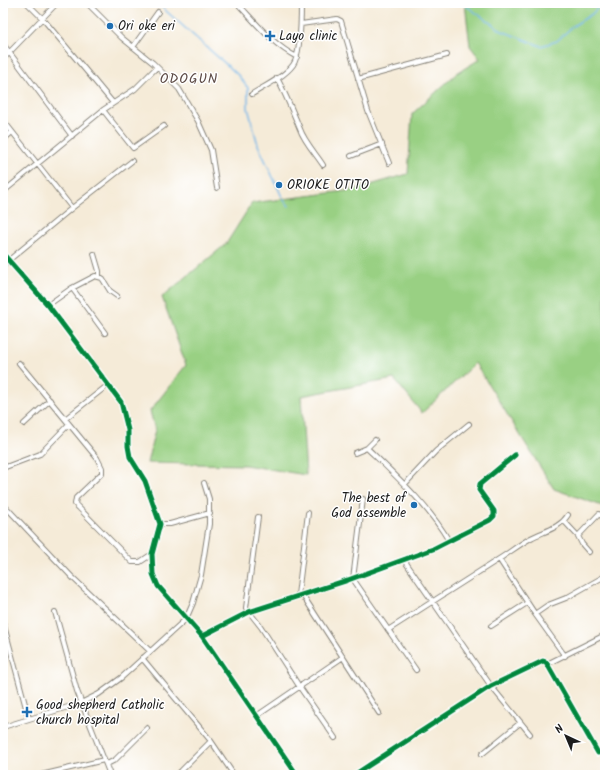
<svg xmlns="http://www.w3.org/2000/svg" width="608" height="778" viewBox="0 0 608 778" font-family="Kalam,sans-serif">
	<rect width="100%" height="100%" fill="#fff"/>
	<filter id="ink" filterUnits="userSpaceOnUse"><feTurbulence type="fractalNoise" baseFrequency=".025" numOctaves="2"/><feDisplacementMap in="SourceGraphic" scale="8" xChannelSelector="R" yChannelSelector="G"/><feConvolveMatrix kernelMatrix="1 2 1 2 8 2 1 2 1" color-interpolation-filters="sRGB"/></filter>
	<filter id="wash" filterUnits="userSpaceOnUse"><feTurbulence type="fractalNoise" baseFrequency=".012" numOctaves="4" result="noise"/><feDisplacementMap in="SourceGraphic" scale="16" xChannelSelector="R" yChannelSelector="G"/><feGaussianBlur stdDeviation="0.9" result="paint"/><feColorMatrix in="noise" values="0 0 0 0 0 0 0 0 0 0 0 0 0 0 0 0 0 1.4 0 .05"/><feComposite in="paint" operator="in"/></filter>
	<g filter="url(#wash)">
		<rect width="100%" height="100%" fill="#f5ebd8"/>
		<path fill="#99d083" stroke="#5a7650" d="M465 3H605V507L554 489 475 363 422 413 394 379 301 396 306 475 245 465 147 463 155 430 150 411 186 365 162 297 226 244 252 203 353 190 408 174 412 114 457 73 480 59 470 46Z"/>
		<g fill="none" stroke-linecap="round" stroke-linejoin="round">
			<path stroke="#74b7e9" stroke-width="1.5" d="M157 3 237 74 248 88V108L258 145 283 199 289 206
				M462 3 502 31 541 46 557 41 573 26 592 14 602 3"/>
		</g>
	</g>
	<g filter="url(#ink)">
		<g fill="none" stroke-linecap="round" stroke-linejoin="round">
			<g stroke="#88847a" stroke-width="6">
				<path id="minor" d="M27 3 43 19 113 103
					M87 3 122 38 153 63 179 89 198 121 211 150 217 188
					M237 3C255 22 273 45 297 57
					M301 24 337 19 341 21 368 111 389 163
					M3 44 72 136
					M133 47 158 12
					M3 59 57 3
					M277 78C286 95 293 112 300 129 304 141 316 154 323 165
					M358 79 447 55
					M252 94C265 86 284 77 293 65 301 54 301 17 301 3
					M103 110 133 148 164 126
					M3 120 72 208
					M3 140 12 132
					M351 156 382 144
					M3 192 103 110 135 89 157 67
					M3 254 48 305 121 402 128 430V446L130 457 145 481 160 524 152 554 153 574 158 586 202 636 297 775
					M94 254 99 271V276
					M3 265 72 208 132 161
					M72 288 105 333
					M48 305 72 288 95 276 102 278 110 291 117 296
					M19 363 97 458 102 468V473L76 498 75 504 132 562H140L152 554
					M65 419 108 385
					M24 424 50 400
					M367 448C397 477 428 505 449 541
					M355 453 367 448 375 440
					M3 468 40 454 69 424
					M405 484 436 451 469 424
					M363 499 353 579 416 670
					M3 504 72 577 150 651
					M258 517 246 608 261 627 299 686 335 738
					M564 521 578 536 599 514 603 517 605 515
					M160 524H170L210 513
					M578 536 582 544 589 552
					M499 559C510 552 520 544 531 538 544 531 559 529 568 515
					M404 560 491 686 530 734
					M302 594 379 713
					M298 595 308 513
					M55 612 77 691 110 775
					M535 614 565 656
					M3 622 29 719
					M491 626 527 603
					M388 630 499 559 535 614 548 605 566 598 605 576
					M202 636 249 612 348 580 433 549 490 520 494 516V511L479 490 480 484 515 455
					M142 658 211 741 234 775
					M547 664 605 635
					M258 715 343 657
					M3 727 81 703 99 694 121 678 186 619 193 603 201 575 209 524V499L204 483
					M482 754 520 723
					M107 764 115 760 147 728
					M41 775 104 760
					M177 775 211 741
					M354 775 491 686 543 661 546 662 598 753"/>
			</g>
			<use href="#minor" stroke="#fff" stroke-width="4"/>
			<g stroke="#fff" stroke-width="8">
				<path id="cycleway" d="M3 254 48 305 121 402 128 430V446L130 457 145 481 160 524 152 554 153 574 158 586 202 636 297 775
					M202 636 249 612 348 580 433 549 490 520 494 516V511L479 490 480 484 515 455
					M354 775 491 686 543 661 546 662 598 753"/>
			</g>
			<use href="#cycleway" stroke="#00873e" stroke-width="5"/>
		</g>
	</g>
	<g fill="#1f6fb2" stroke="#fff" stroke-width="1.5">
		<circle cx="110" cy="26" r="4"/>
		<path d="M268 30h4v4h4v4h-4v4h-4v-4h-4v-4h4z"/>
		<circle cx="279" cy="185" r="4"/>
		<circle cx="414" cy="505" r="4"/>
		<path d="M25 706h4v4h4v4h-4v4h-4v-4h-4v-4h4z"/>
	</g>
	<g text-anchor="middle" dominant-baseline="central" stroke-width="3" stroke-linejoin="round" paint-order="stroke">
		<g font-size="13" fill="#1c1c1c" stroke="#fff" text-anchor="start">
			<text x="118" y="26">Ori oke eri</text>
			<text x="279" y="36">Layo clinic</text>
			<text x="287" y="185">ORIOKE OTITO</text>
			<text x="406" y="498" text-anchor="end">The best of<tspan x="406" dy="15">God assemble</tspan></text>
			<text x="36" y="705">Good shepherd Catholic<tspan x="36" dy="15">church hospital</tspan></text>
		</g>
		<g font-size="14" letter-spacing="1" fill="#5e4c47" stroke="#fff">
			<text x="189" y="79">ODOGUN</text>
		</g>
	</g>
	<rect width="608" height="778" fill="none" stroke="#fff" stroke-width="16"/>
	<g transform="translate(566 736) rotate(316)" stroke="#ffffff" stroke-width="3" paint-order="stroke">
	<path d="M0-3L7 15L0 10L-7 15Z" fill="#1c1c1c"/>
	<text y="-6" font-size="11" font-weight="bold" text-anchor="middle" fill="#1c1c1c">N</text>
	</g>
</svg>
